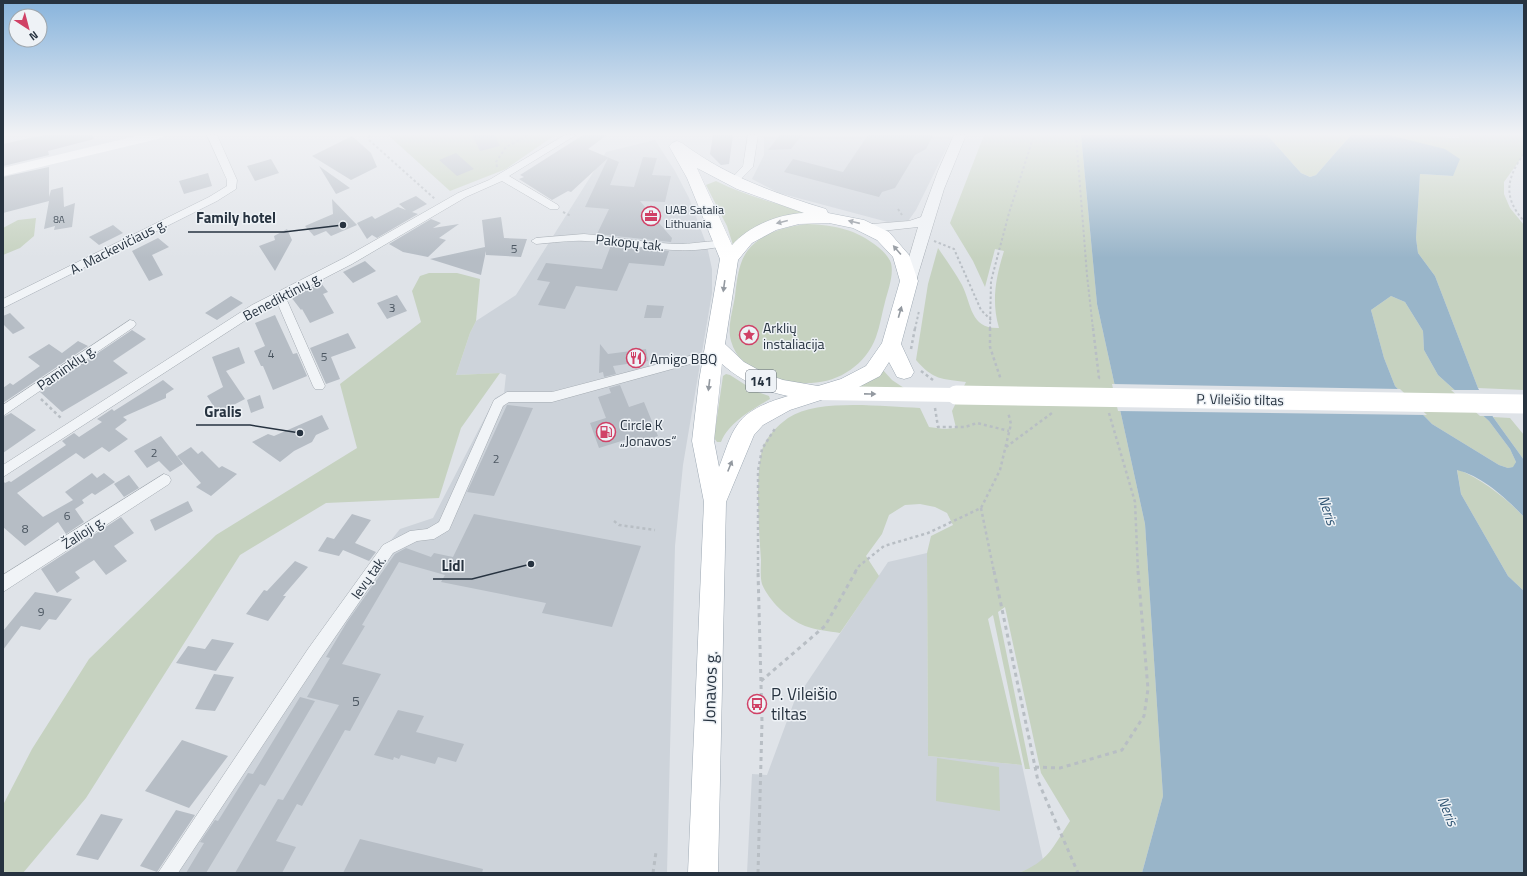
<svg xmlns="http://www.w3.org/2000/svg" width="1527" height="876" viewBox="0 0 1527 876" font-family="'Titillium Web',sans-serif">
	<rect width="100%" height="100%" fill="#dfe3e8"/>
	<path fill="#cdd3da" d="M764 135H953L916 210 906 224 899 225 779 193 752 179 764 155Z
		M655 140 675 171 689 198 707 246 712 269V293L683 465 675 546 667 873H167L384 549 400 529 433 518 495 398 504 393 506 375 500 373 456 375 470 333 476 321 516 295 606 152Z
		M927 553 928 756 1022 765 1043 860 1034 867 1018 873H747L752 774 767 775 794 702 888 562Z"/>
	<path fill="#c6d2c0" d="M388 135H555L506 169 450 191Z
		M984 135H1081L1097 304 1145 524 1163 796 1142 873H1018C1048 862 1053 847 1070 821L1041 773 1005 607 998 612 1030 769H1025L993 615 988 619 1022 765 928 756 927 553 931 536 953 525 947 513 935 507 920 504 905 505 889 515 882 534 866 556 879 576 840 633C829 631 815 630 805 626 788 619 769 601 762 584 760 577 761 567 761 560 759 529 755 480 762 450 766 437 777 426 788 418 819 398 883 407 920 408L929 427 944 429 956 428 952 411 966 382C942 379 933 380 916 360L928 284 938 248C946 260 955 272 962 285 972 305 970 329 999 328 991 301 996 277 1004 251L995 249 985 287 973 261 950 223Z
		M1267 135H1351L1316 175 1310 177 1301 173Z
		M1389 135H1430L1447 138H1459V135H1524V154L1504 182V194L1510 208 1524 225V390L1478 388 1435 276 1418 253 1416 238 1420 174 1453 176Z
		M716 181C745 196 779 204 811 213L771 220 752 229 733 245 727 226 706 185Z
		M36 218 34 236 20 248 3 255V228L18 220Z
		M807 224C834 225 856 229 878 247 882 250 889 257 891 263 894 275 888 290 885 302 882 313 880 326 876 337 866 364 840 382 811 383 781 384 740 374 731 341 727 327 733 310 735 296 737 281 738 263 748 250 762 232 786 227 807 224Z
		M429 273H457L480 279 476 321 470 333 456 375 500 373 461 428 439 498 326 503 240 555 86 798 23 873H3V805L32 749 89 659 216 535 357 448 340 384 421 322 412 291 420 276Z
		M1391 296 1405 302 1423 331 1424 350 1438 375 1489 421 1510 449 1516 462 1514 467 1508 468 1499 465 1432 424 1395 386 1384 358 1371 310Z
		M882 369 892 380 907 390 857 388Z
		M726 374 730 375 755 391 769 396 770 399C753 409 729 422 721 442H717L714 438 723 376Z
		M1493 417 1510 418 1524 435V460Z
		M1457 469C1483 480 1505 497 1524 517V591L1508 576 1461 494Z
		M937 758 999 767 1000 811 936 801Z"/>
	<path fill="#99b5c9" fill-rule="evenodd" d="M1081 135H1267L1301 173 1310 177 1316 175 1351 135H1389L1445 149 1460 159 1453 176 1420 174 1416 238 1418 253 1435 276 1478 388 1493 417 1524 460V517C1506 498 1482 476 1457 470L1461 494 1508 576 1524 591V873H1142L1163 796 1145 524 1097 304ZM1391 296 1405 302 1423 331 1424 350 1438 375 1489 421 1510 449 1516 462 1513 467 1508 468 1499 465 1432 424 1395 386 1384 358 1371 310Z"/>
	<path fill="#dfe3e8" d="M1112 384 1400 389 1427 415 1118 411Z
		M1451 390H1482L1495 416H1480Z"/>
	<path fill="#b6bdc5" d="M44 135H93L94 139 48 151 49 155 3 166V144Z
		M472 135H494L500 146 480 151Z
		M583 135H607L588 149 619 162 610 185 634 187 643 157 657 158 652 175 671 176 665 202 640 201 672 238 671 242 597 234 609 209 585 207 608 158 571 192 568 191 552 200 519 179 524 177 520 175Z
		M713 135H733L729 164 721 165 710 154Z
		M780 135H802L791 149 768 150Z
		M868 135H933L926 149 915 155 895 188 882 192 879 197 784 172 793 159 843 172Z
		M352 136 371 153 377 167 351 180 312 156Z
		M456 153 474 169 457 176 439 160Z
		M271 159 279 173 255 181 247 166Z
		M319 166 350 188 336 194Z
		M49 167V197L51 190 63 187 64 207 75 203 72 227 54 230 55 226 44 229 49 201 3 213V177Z
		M208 173 212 186 184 194 179 181Z
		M416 196 427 204 412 212 418 214 377 238 372 235 367 239 357 223 372 216 375 219 398 207 406 210 399 204Z
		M332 199 357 225 331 236 326 231 314 236 305 226 333 214Z
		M501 217 504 238 527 239 521 257 486 255V251L481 275 430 259 485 247 482 220Z
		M431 219 441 223 433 228 459 224 439 238 446 240 428 257 403 252 389 244Z
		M113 225 123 233 99 245 89 237Z
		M287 229 292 240 275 271 259 246 275 240 274 236Z
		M158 238 169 247 152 255 163 275 149 281 132 251Z
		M611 245 669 251 664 266 629 263 617 291 576 286 565 309 538 305 550 282 537 280 546 263 602 269Z
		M365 261 376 271 353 283 343 272Z
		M321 283 328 292 323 294 334 313 310 323 302 309 301 310 291 297Z
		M397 295 407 311 387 319 377 303Z
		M231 296 243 303 217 320 205 313Z
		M647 305 664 306 661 318H644Z
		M10 313 25 328 13 334 3 324V316Z
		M275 315 293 354 297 353 307 376 273 390 263 366H261L254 351 265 346 255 323Z
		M132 330 146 339 113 361 128 373 62 412 40 392Z
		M348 333 356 348 331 357 340 379 326 384 310 348Z
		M78 341 88 346 3 403V388L10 383 13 385 40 366 28 357 49 344 62 353Z
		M600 344 608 354 646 349 648 361 613 366 616 374 604 377 603 372 599 373Z
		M239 347 245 363 226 371 245 399 218 413 207 396 223 387 212 357Z
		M163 380 174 389 166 394V398L123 417 127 420 115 429 128 439 109 452 102 447 84 459 76 453 17 493 43 517 73 500 65 492 92 473 97 478 104 473 115 482 95 495 92 493 82 500 84 503 75 509 84 522 66 534 58 522 25 546 3 527V481L5 483 9 481 11 482 66 445 62 441 74 433 79 437 102 422 97 419 112 409 114 411Z
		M620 385 629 407 644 402 658 436 637 443 634 437 599 448 590 423 606 418 598 397 611 393 609 388Z
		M260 395 264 408 251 413 247 400Z
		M507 405 533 408 494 496 467 492Z
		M11 413 36 430 3 453V417Z
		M322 415 329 429 316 435 312 442 294 451 280 462 252 442 268 434 274 436Z
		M161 436 183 464 170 472 159 461 147 468 134 451Z
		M191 447 198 454 202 451 219 468 222 466 237 474 211 496 196 487 201 483 177 456Z
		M129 475 139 488 124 497 114 484Z
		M188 501 193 511 155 531 150 520Z
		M352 514 371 520 355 543 376 552 369 561 343 550 339 556 318 551 327 537 334 539Z
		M474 514 641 546 612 627 542 613 546 603 441 582 445 575 399 562 362 625 365 626 342 664 381 674 350 731 345 730 302 806 297 804 276 841 296 847 282 873H235L278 799 283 800 339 705 307 697 330 658 326 657 347 622 395 554 406 548 431 557 434 553 453 557Z
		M121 517 134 533 114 546 127 561 106 575 94 560 75 572 80 578 57 593 41 569Z
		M295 561 308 567 283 596H286L268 621 246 614 264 590 267 591Z
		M35 592 72 599 56 620 49 619 40 630 21 626 3 650V631Z
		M212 639 234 643 216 671 176 663 188 646 205 649Z
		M214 674 234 677 215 711 195 709Z
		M300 697 315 701 265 786 260 784 206 873H186L204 843 200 842 215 820 218 821 248 773 253 774Z
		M398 710 424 716 416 732 464 744 456 762 438 757 435 764 401 755 399 759 394 757 393 760 374 755Z
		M182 740 228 756 189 808 145 791Z
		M176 810 195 815 157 872 140 866Z
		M101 814 123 819 98 860 76 855Z
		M360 839 483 869 482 873H343Z"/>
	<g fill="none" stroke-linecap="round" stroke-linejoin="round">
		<g stroke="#a4abb2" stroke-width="1">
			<path id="minor" d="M207 135H217L237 180 236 189 217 201 3 308V299L209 197 227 186V180Z
				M565 135H576L509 176 558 205 559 207 558 209H550L502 181 466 197 352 264 286 298 325 386 323 389H315L313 386 277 302 260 311 3 477V465L252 305 344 258 458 193 489 180Z
				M748 135H758L753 167 737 183H731L729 181 731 179 743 166Z
				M584 234C618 237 650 244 683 244 692 244 725 238 728 243L727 245C679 258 633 243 585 241 569 240 552 243 536 244L531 241 536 238Z
				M130 320 134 321 136 324 134 327 3 416V405Z
				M701 353 718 355 720 358 718 361H701L552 402H509L503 406 449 530 434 539 417 541 393 553 320 659 178 873H158L308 649 383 545 410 531 427 529 439 522 494 400 507 392H552Z
				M164 474 169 476 171 480 169 484 3 592V575Z"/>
		</g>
		<g stroke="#a4abb2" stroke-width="1">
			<path id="tertiary" d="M954 135H966L944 189 916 281 914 284 909 286 904 284 902 281 918 227 872 232 867 231 865 228 867 225 872 224 909 221 921 217 938 171Z"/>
		</g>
		<g stroke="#9ea9b4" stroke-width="1">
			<path id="primary" d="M677 141 682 143C726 176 774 193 826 209L828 213 864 220 889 232 909 255 918 281 901 344 914 372 911 377 904 379 897 377 889 362 880 376 855 389 790 410 763 425 754 435 726 502 718 873H688L704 502 692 441 699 381 720 259 687 178 669 146 672 143ZM697 168 737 189 804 213C778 214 749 226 732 245ZM829 223 853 228 877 240 893 257 900 281 882 343 866 366 841 379 818 386 783 380 766 374 744 362 725 344 738 260 752 243 776 230 799 224ZM722 364C741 381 763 391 788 396 771 401 748 409 738 424 729 436 725 453 719 467L714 441Z"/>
		</g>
		<path stroke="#b8bec4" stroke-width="2" stroke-dasharray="2.5 2.5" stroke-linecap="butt" d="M369 135V140L435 199
			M1076 135 1087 275 1093 329
			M1524 154C1506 178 1503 198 1524 221
			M497 167 496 162 506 147 529 135
			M898 209 902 215
			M563 212 571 216
			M934 241 954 249 981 310 991 320
			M915 329 919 311
			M990 329 991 281 1009 213 1034 135"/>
		<path stroke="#b8bec4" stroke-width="2.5" stroke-dasharray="3 3" stroke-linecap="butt" d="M990 328V347L1001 380
			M1093 328 1099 378 1096 380
			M911 349 915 328
			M921 371 933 380
			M41 399 62 419
			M935 408 938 427H965L977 423 1009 431
			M1109 413 1135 502 1138 572
			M1006 447 1052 413
			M981 508 994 572
			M614 521 619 525 655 530
			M758 572V471L762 449 776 427
			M855 572 859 566 884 546 928 533 981 508 1000 470 1011 424 1008 412"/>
		<path stroke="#b8bec4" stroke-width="3" stroke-dasharray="4 4" stroke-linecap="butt" d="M994 571 1038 781 1078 873
			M761 681 825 626 856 571
			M1035 767 1060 768 1122 750 1144 716 1148 689 1138 571
			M653 873 656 852
			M758 873 762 722 758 571"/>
		<use href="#minor" fill="#f1f4f7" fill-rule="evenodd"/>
		<use href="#tertiary" fill="#f1f4f7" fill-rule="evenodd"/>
		<path fill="#fff" fill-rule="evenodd" d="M140 135H164L162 138 3 176V168Z
			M817 386 956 388 962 390 965 395 962 400 956 402 817 400 811 398 808 393 811 388Z"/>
		<use href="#primary" fill="#fff" fill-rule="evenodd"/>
		<path stroke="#fff" stroke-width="19" d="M956 395 1524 404"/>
	</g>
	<defs><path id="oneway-solid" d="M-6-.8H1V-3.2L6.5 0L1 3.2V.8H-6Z"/></defs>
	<g fill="#9399a0">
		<use href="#oneway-solid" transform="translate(782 222) rotate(166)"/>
		<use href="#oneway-solid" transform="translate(854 222) rotate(-167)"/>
		<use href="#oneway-solid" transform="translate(897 250) rotate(-131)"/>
		<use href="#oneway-solid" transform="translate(724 286) rotate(98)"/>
		<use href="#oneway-solid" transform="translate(900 312) rotate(-74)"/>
		<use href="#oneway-solid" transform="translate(709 385) rotate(97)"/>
		<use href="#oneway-solid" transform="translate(870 394) rotate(1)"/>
		<use href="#oneway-solid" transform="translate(730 466) rotate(-68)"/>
	</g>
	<linearGradient id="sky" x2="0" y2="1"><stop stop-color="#88b4dc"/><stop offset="0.52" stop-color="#f1f2f5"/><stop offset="1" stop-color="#f1f2f5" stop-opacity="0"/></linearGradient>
	<rect width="1527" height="258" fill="url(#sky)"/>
	<defs>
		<g id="office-ring" transform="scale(1)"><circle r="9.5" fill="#eef2f6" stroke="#d04166" stroke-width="1.5"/><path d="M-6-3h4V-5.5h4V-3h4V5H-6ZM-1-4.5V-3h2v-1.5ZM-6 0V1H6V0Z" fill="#d04166"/></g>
		<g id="sight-ring" transform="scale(1)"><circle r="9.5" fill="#eef2f6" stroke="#d04166" stroke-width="1.5"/><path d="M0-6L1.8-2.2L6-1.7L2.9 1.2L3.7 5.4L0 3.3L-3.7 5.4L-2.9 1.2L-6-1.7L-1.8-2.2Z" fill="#d04166"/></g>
		<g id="restaurant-ring" transform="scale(1)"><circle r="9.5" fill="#eef2f6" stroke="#d04166" stroke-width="1.5"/><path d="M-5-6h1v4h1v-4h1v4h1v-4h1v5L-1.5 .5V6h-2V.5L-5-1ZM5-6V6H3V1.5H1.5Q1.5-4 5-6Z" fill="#d04166"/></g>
		<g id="fuel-ring" transform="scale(1)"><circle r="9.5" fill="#eef2f6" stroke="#d04166" stroke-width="1.5"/><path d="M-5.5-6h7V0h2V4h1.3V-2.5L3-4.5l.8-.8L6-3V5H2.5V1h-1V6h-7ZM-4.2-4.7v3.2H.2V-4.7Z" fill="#d04166"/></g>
		<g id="bus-ring" transform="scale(1)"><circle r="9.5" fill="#eef2f6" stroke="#d04166" stroke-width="1.5"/><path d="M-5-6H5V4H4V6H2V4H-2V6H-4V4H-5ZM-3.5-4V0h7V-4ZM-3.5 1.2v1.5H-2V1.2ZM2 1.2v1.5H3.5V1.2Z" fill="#d04166"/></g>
	</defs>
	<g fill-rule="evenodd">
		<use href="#office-ring" x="651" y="216"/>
		<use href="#sight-ring" x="749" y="335"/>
		<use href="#restaurant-ring" x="636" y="358"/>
		<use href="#fuel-ring" x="606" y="432"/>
		<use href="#bus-ring" x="757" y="704"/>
	</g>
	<g text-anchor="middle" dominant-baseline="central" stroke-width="3" stroke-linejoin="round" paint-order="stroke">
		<g font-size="10" fill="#4b5661">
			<text x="59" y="219">8A</text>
		</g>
		<g font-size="12" fill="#273340" stroke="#eef2f6" text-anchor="start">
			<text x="665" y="209">UAB Satalia<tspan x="665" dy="14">Lithuania</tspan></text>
		</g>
		<g font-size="12" fill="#4b5661">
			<text x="514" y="248">5</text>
			<text x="392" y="307">3</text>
			<text x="271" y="353">4</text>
			<text x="324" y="356">5</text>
			<text x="154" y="452">2</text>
			<text x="496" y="458">2</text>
			<text x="67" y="515">6</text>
			<text x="25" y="528">8</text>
			<text x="41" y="611">9</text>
		</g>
		<rect fill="#eef2f6" stroke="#636c77" stroke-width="1" x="746" y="370" width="30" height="22" rx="3"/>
		<g font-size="13" font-weight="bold" fill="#273340">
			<text x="761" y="381">141</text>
		</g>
		<g font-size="14" fill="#273340" stroke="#eef2f6">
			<text transform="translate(630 242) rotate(6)">Pakopų tak.</text>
			<text transform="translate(118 246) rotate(-27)">A. Mackevičiaus g.</text>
			<text transform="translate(282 296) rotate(-28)">Benediktinių g.</text>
			<text transform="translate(66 367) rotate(-35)">Paminklų g.</text>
			<text transform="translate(1240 399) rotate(1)">P. Vileišio tiltas</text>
			<text transform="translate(83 532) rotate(-33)">Žalioji g.</text>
			<text transform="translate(368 577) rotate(-55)">Ievų tak.</text>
		</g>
		<g font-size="14" fill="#273340" stroke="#eef2f6" text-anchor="start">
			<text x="763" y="327">Arklių<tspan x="763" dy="16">instaliacija</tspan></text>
			<text x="650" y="358">Amigo BBQ</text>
			<text x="620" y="424">Circle K<tspan x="620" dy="16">„Jonavos“</tspan></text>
		</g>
		<g font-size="14" fill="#4b5661">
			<text x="356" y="700">5</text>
		</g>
		<g font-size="15" font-style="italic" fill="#315674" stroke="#eef2f6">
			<text transform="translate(1328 510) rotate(72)">Neris</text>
			<text transform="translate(1448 811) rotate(68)">Neris</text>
		</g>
		<g font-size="17" fill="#273340" stroke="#eef2f6">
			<text transform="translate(710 687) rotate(-88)">Jonavos g.</text>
		</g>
		<g font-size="17" fill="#273340" stroke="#eef2f6" text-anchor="start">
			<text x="771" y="694">P. Vileišio<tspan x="771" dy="20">tiltas</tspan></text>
		</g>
	</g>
	<path fill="none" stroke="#273340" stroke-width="1.5" d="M343 225L284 232H188M300 433L250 425H196M531 564L472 579H433"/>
	<g fill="#273340" stroke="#eef2f6" stroke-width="1.5">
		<circle cx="343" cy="225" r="4"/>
		<circle cx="300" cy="433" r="4"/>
		<circle cx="531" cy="564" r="4"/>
	</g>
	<g font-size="15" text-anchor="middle" font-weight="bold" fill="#273340" stroke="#eef2f6" stroke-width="3" stroke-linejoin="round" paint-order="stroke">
		<text x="236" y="223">Family hotel</text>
		<text x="223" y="417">Gralis</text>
		<text x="453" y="571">Lidl</text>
	</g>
	<rect width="1527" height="876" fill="none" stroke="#273340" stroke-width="8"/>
	<g transform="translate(28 28) rotate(144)"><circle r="19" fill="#eef2f6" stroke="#9ea6ad"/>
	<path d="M0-3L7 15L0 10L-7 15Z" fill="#d04166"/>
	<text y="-6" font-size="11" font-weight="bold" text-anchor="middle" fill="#273340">N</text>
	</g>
</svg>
